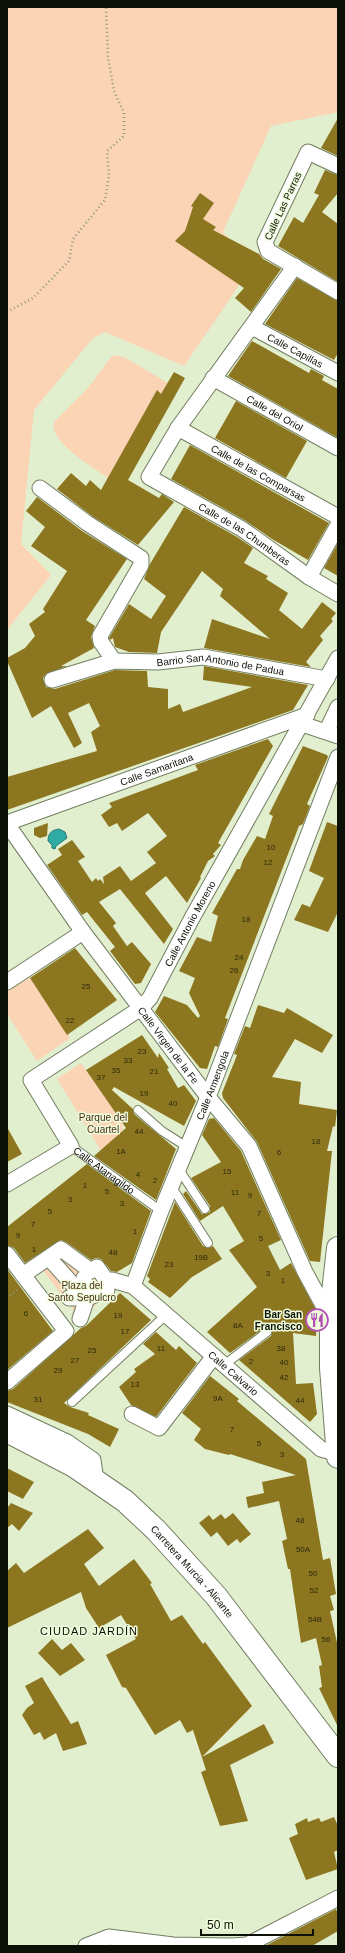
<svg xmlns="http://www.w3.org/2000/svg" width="345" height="1953" viewBox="0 0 345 1953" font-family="Arial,sans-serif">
	<rect width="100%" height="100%" fill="#e2efcf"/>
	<path fill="#fad4b4" d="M7 7H338V112L271 126 223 232 253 265 184 366 105 332 93 338 34 410 21 544 51 575 7 630Z
		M115 355 124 357 178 389 108 478C95 468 48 442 54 422L88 388 111 357Z
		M27 974 70 1038 37 1061 7 1014V987Z
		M81 1063 121 1120 123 1130 121 1132 124 1134 102 1152 57 1079Z
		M61 1252 95 1273 108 1292 81 1320 42 1269Z"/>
	<path fill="#2faba3" stroke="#247c74" d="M59 829 65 832 67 838 56 846 55 849 52 848V845L48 841C48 833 52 830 59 829Z"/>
	<path fill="#8d7620" d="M338 118V156L321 148Z
		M325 170 338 175V193L322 212 338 224V282L278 246 294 217 303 223 319 195 314 193Z
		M200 193 214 203 203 219 216 227 213 230 259 254 263 259 281 269 251 312 235 298 244 288 175 241 185 231 193 207 191 206Z
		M297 278 338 301V353L334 360 265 324Z
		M252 341 309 373 311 369 324 376 322 380 338 389V438L228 376Z
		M174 372 185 378 128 480 159 498 162 494 174 502 138 545 92 516 57 489 71 473 86 486 90 480 101 490 157 390 161 394Z
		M236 401 307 441 286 478 215 438Z
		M190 445 329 523 308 560 272 539 246 521 171 479Z
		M37 497 82 531 127 559 86 620 95 626 91 637 94 648 61 666H67L46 674 43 678 46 687 55 689 115 670 147 671 148 687 168 689V709L180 704 183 712 252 687 203 680 204 666 308 685 293 710 7 810V777L97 751 91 732 100 726 89 703 68 713 82 743 74 748 51 706 32 718 7 661V658L25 648 35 636 29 624 45 612 43 609 67 571 31 546 45 527 26 511Z
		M184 507 237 537 253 548 244 563 268 576 266 579 288 593 279 610 302 629 322 602 336 613 331 619 333 621 320 636 323 640 306 662 311 667 204 648 212 619 270 639 220 596 223 589 202 571 161 632 157 653 129 652 115 647 113 638 110 640 109 638 129 604 151 619 166 596 144 579 150 564Z
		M338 543V576L324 568Z
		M268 739 273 746 218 843 221 845 213 854 215 856 208 861 200 877 201 878 187 903 166 876 145 893 173 929 164 944 120 889 99 902 116 923 113 926 127 946 132 942 151 964 141 983 135 984 110 951 115 947 87 912 82 915 47 865 62 855 58 849 72 840 85 857 78 861 92 882 96 878 98 881 100 879 104 884 103 877 120 866 131 881 156 863 147 852 167 836 148 813 122 831 117 823 109 827 101 815 112 807 109 803 198 770 195 765Z
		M303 746 327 755 328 757 307 804 310 806 303 824 299 826 285 862 225 1018 228 1019 218 1047 215 1046 207 1069 200 1068 155 1012 164 996 187 1005 198 1018 200 1016 189 993 195 978 179 971 197 937 211 942 218 916 212 913 237 869H240L243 860 257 836 265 839 273 816 269 814Z
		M327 822 338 826V912L328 932 294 920 302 904 310 907 324 878 309 871Z
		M48 823 47 836 40 838 34 835V828Z
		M75 948 117 1000 67 1035 30 978Z
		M258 1005 284 1013 287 1008 333 1035 322 1053 295 1039 272 1077 301 1082 299 1104 337 1110 335 1127 333 1126 327 1151H332L320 1262 310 1261 257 1142 223 1098 222 1093 237 1055 234 1054 245 1026 250 1028Z
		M142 1035 158 1058 159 1053 169 1068 167 1069 178 1088 184 1085 196 1101 184 1126 114 1087 112 1090 133 1109 134 1114 176 1149 156 1200 94 1156 126 1128 86 1070Z
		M214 1118 241 1151 281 1240 268 1246 280 1270 291 1263 317 1312 316 1336 293 1333 296 1384 313 1383 317 1414 310 1422 239 1360 271 1336 272 1332 271 1328H264L230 1353 207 1332 257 1287 229 1250 244 1241 223 1206 200 1221 183 1194 186 1191 202 1214H206L210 1212V1206L191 1178 221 1162 202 1135 209 1119Z
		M7 1127 22 1154 7 1162Z
		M87 1164 151 1211 132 1263 117 1272 111 1271 101 1259 96 1258 91 1260 66 1242 61 1240 25 1263 14 1248 7 1245V1227Z
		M175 1202 203 1246 208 1248 213 1246 222 1259 192 1277 170 1298 148 1282 150 1279 147 1276Z
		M7 1269 53 1331 7 1370Z
		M120 1293 151 1320 64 1403 70 1407 89 1413 88 1415 119 1429 110 1447 88 1434 7 1402V1391L13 1389 81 1328 86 1326Z
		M156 1332 176 1350 179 1346 197 1363 156 1417 131 1405 119 1387 136 1372 134 1369 155 1354 143 1344Z
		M210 1376 239 1399 237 1401 306 1459 323 1560 330 1558 336 1594 330 1596 334 1610 330 1611 338 1647V1727L319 1688 322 1687 319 1666 322 1665 316 1638 301 1643 290 1569H288L282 1541 287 1539 279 1501 248 1508 246 1497 264 1493 262 1482 296 1475 230 1454 229 1455 205 1449 194 1440 201 1429 182 1413Z
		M7 1468 34 1482 23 1499 7 1491Z
		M11 1503 33 1513 19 1531 12 1524 7 1528V1508Z
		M233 1513 251 1534 240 1543 237 1539 228 1546 217 1532 211 1537 199 1523 209 1515 213 1520 221 1514 225 1519Z
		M88 1529 104 1548 84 1564 99 1586 134 1559 152 1583 150 1584 171 1621 182 1615 203 1644 205 1642 252 1706 202 1757 264 1724 274 1743 230 1765 248 1821 220 1826 201 1772 206 1770 193 1730 187 1733 180 1720 155 1735 126 1688 122 1687 106 1655 136 1639 121 1615 99 1628 86 1608 81 1592 7 1628V1571L16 1563 24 1573Z
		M52 1639 62 1650 71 1643 85 1660 60 1676 38 1653Z
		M42 1677 71 1724 78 1721 87 1744 63 1751 56 1733 44 1740 40 1732 34 1735 22 1715 27 1708 34 1703 25 1686Z
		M334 1817 338 1826V1850L334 1852 338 1869 306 1880 289 1838 298 1834 295 1824 307 1818 308 1822 319 1818 321 1822Z
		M336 1909 338 1914V1931L312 1946H265Z"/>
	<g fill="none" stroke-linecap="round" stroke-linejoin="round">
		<g stroke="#727e61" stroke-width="10">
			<g id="lane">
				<path d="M138 1110 162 1131 187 1147"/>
				<path id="s1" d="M71 1146 161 1211"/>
				<path d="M178 1168 205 1209"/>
				<path d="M171 1186 208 1243"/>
				<path d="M224 1365 267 1332"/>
				<path d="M72 1402 166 1315"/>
			</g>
		</g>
		<g stroke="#727e61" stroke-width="17">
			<g id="street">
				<path d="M338 166 308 152 265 242 268 251 338 292"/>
				<path id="s2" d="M295 266 178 428 149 477 242 529 309 577 338 594"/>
				<path id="s3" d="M252 327 338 373"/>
				<path id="s4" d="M213 378 338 448"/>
				<path id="s5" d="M178 428 338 517"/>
				<path d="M40 488 87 523 141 558V565L100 636 101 642 114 661"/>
				<path d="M309 577 338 525"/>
				<path id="s6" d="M52 680 114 661 158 662 203 657 327 679"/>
				<path d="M302 724 338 736"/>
				<path d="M329 726 338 707"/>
				<path id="s7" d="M7 823 307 715"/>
				<path id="s8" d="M7 824 83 932 208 1097 249 1146 305 1272 331 1320"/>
				<path d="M7 982 83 932"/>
				<path id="s9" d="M7 1184 71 1146 31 1080 141 1008 150 998 192 918 338 658"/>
				<path d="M7 1254 66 1331 7 1382"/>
				<path d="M49 1258 74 1286"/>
				<path id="s10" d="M23 1275 61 1249 91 1271 97 1267 106 1280H112L133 1286 321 1449 328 1451H338"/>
				<path id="s11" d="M133 1286 161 1211 208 1097 338 757"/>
				<path d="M69 1298H87L107 1290"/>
				<path d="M80 1319 87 1298 84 1278"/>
				<path d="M7 1414 67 1442 93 1460 96 1481"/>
				<path d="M132 1414 159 1428 214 1356"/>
				<path d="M86 1946 109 1937 173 1945 230 1946"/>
				<path d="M232 1946 247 1945 338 1898"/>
			</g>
		</g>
		<g stroke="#727e61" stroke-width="24">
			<path id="secondary" d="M338 1248 331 1310V1368L338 1457"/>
		</g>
		<g stroke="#727e61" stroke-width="24">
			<g id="highway">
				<path id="s12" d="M7 1431 74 1466 125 1501 156 1530 216 1596 338 1756"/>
			</g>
		</g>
		<path stroke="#8e9880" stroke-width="2.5" stroke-dasharray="1 3" stroke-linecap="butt" d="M7 312 33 298 69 261 73 239 105 200 109 175 107 151 124 136V113L114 91 108 57 106 7
			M7 1298 17 1290"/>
		<use href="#lane" stroke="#fff" stroke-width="8"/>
		<use href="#street" stroke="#fff" stroke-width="15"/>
		<use href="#secondary" stroke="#fff" stroke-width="22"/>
		<use href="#highway" stroke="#fff" stroke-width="22"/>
	</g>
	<defs>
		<g id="restaurant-ring" transform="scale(1.15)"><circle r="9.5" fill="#f0fddc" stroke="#b350b7" stroke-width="1.5"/><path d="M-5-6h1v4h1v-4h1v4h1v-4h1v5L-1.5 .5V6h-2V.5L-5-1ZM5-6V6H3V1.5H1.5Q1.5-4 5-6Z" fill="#b350b7"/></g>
	</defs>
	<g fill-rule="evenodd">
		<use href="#restaurant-ring" x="317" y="1320"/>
	</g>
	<g text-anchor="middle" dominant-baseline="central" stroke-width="3" stroke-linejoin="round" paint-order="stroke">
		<g font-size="8" fill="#2c2a0c">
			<text x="271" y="847">10</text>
			<text x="268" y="862">12</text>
			<text x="246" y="919">18</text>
			<text x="239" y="957">24</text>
			<text x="234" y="970">26</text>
			<text x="86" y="986">25</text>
			<text x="70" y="1020">22</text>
			<text x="142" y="1051">23</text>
			<text x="128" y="1060">33</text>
			<text x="116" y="1070">35</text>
			<text x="154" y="1071">21</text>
			<text x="101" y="1077">37</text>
			<text x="144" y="1093">19</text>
			<text x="173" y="1103">40</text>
			<text x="139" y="1131">44</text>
			<text x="316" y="1141">18</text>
			<text x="121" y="1151">1A</text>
			<text x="279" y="1152">6</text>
			<text x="227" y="1171">15</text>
			<text x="138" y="1174">4</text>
			<text x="155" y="1180">2</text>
			<text x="85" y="1185">1</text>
			<text x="107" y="1191">5</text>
			<text x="235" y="1192">11</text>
			<text x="250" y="1195">9</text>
			<text x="70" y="1199">3</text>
			<text x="122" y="1203">3</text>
			<text x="50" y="1211">5</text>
			<text x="259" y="1213">7</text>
			<text x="33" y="1224">7</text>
			<text x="135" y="1231">1</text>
			<text x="18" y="1235">9</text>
			<text x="261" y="1238">5</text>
			<text x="34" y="1249">1</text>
			<text x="113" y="1252">48</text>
			<text x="201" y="1257">19B</text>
			<text x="169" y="1264">23</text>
			<text x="268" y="1273">3</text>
			<text x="283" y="1280">1</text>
			<text x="26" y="1313">6</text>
			<text x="118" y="1315">19</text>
			<text x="238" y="1325">8A</text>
			<text x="125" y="1331">17</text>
			<text x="161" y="1348">11</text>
			<text x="281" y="1348">38</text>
			<text x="92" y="1350">25</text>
			<text x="75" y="1360">27</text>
			<text x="251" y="1361">2</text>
			<text x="284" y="1362">40</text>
			<text x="58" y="1370">29</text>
			<text x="284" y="1377">42</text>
			<text x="135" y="1384">13</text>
			<text x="218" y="1398">9A</text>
			<text x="38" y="1399">31</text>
			<text x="300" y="1400">44</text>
			<text x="232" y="1429">7</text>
			<text x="259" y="1443">5</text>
			<text x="282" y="1454">3</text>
			<text x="300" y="1520">48</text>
			<text x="303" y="1549">50A</text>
			<text x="313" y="1573">50</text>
			<text x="314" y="1590">52</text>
			<text x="315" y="1619">54B</text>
			<text x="326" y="1639">56</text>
		</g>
		<g font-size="10" fill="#0c1006" stroke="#f0fddc">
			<text transform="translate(283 206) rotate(-65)">Calle Las Parras</text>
			<text stroke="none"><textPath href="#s3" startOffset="49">Calle Capillas</textPath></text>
			<text stroke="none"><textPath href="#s4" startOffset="71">Calle del Oriol</textPath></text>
			<text stroke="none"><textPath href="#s5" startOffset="92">Calle de las Comparsas</textPath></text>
			<text stroke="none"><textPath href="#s2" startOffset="368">Calle de las Chumberas</textPath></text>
			<text stroke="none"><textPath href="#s6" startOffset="172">Barrio San Antonio de Padua</textPath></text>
			<text stroke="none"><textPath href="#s7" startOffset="159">Calle Samaritana</textPath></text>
			<text stroke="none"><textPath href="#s9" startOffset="381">Calle Antonio Moreno</textPath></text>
			<text stroke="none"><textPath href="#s8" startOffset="274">Calle Virgen de la Fe</textPath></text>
			<text stroke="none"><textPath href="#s11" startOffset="216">Calle Armengola</textPath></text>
			<text stroke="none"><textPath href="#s1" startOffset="41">Calle Atanagildo</textPath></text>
			<text stroke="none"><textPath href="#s10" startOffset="267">Calle Calvario</textPath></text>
			<text stroke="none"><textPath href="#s12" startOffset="235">Carretera Murcia - Alicante</textPath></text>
		</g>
		<g font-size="10" fill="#492e16" stroke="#f0fddc">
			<text x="103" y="1117">Parque del<tspan x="103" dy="12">Cuartel</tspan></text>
			<text x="82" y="1285">Plaza del<tspan x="82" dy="12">Santo Sepulcro</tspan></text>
		</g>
		<g font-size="10" font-weight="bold" fill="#0c1006" stroke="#f0fddc" text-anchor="end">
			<text x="302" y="1314">Bar San<tspan x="302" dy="12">Francisco</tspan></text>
		</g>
		<g font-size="11" letter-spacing="1" fill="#0c1006" stroke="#f0fddc">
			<text x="89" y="1631">CIUDAD JARDÍN</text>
		</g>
	</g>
	<rect width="345" height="1953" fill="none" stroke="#0c1006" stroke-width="16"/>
	<path d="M201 1929v6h112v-6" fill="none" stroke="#0c1006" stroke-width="2"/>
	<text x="207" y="1929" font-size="12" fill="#0c1006" stroke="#f0fddc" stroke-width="3" paint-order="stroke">50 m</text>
</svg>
